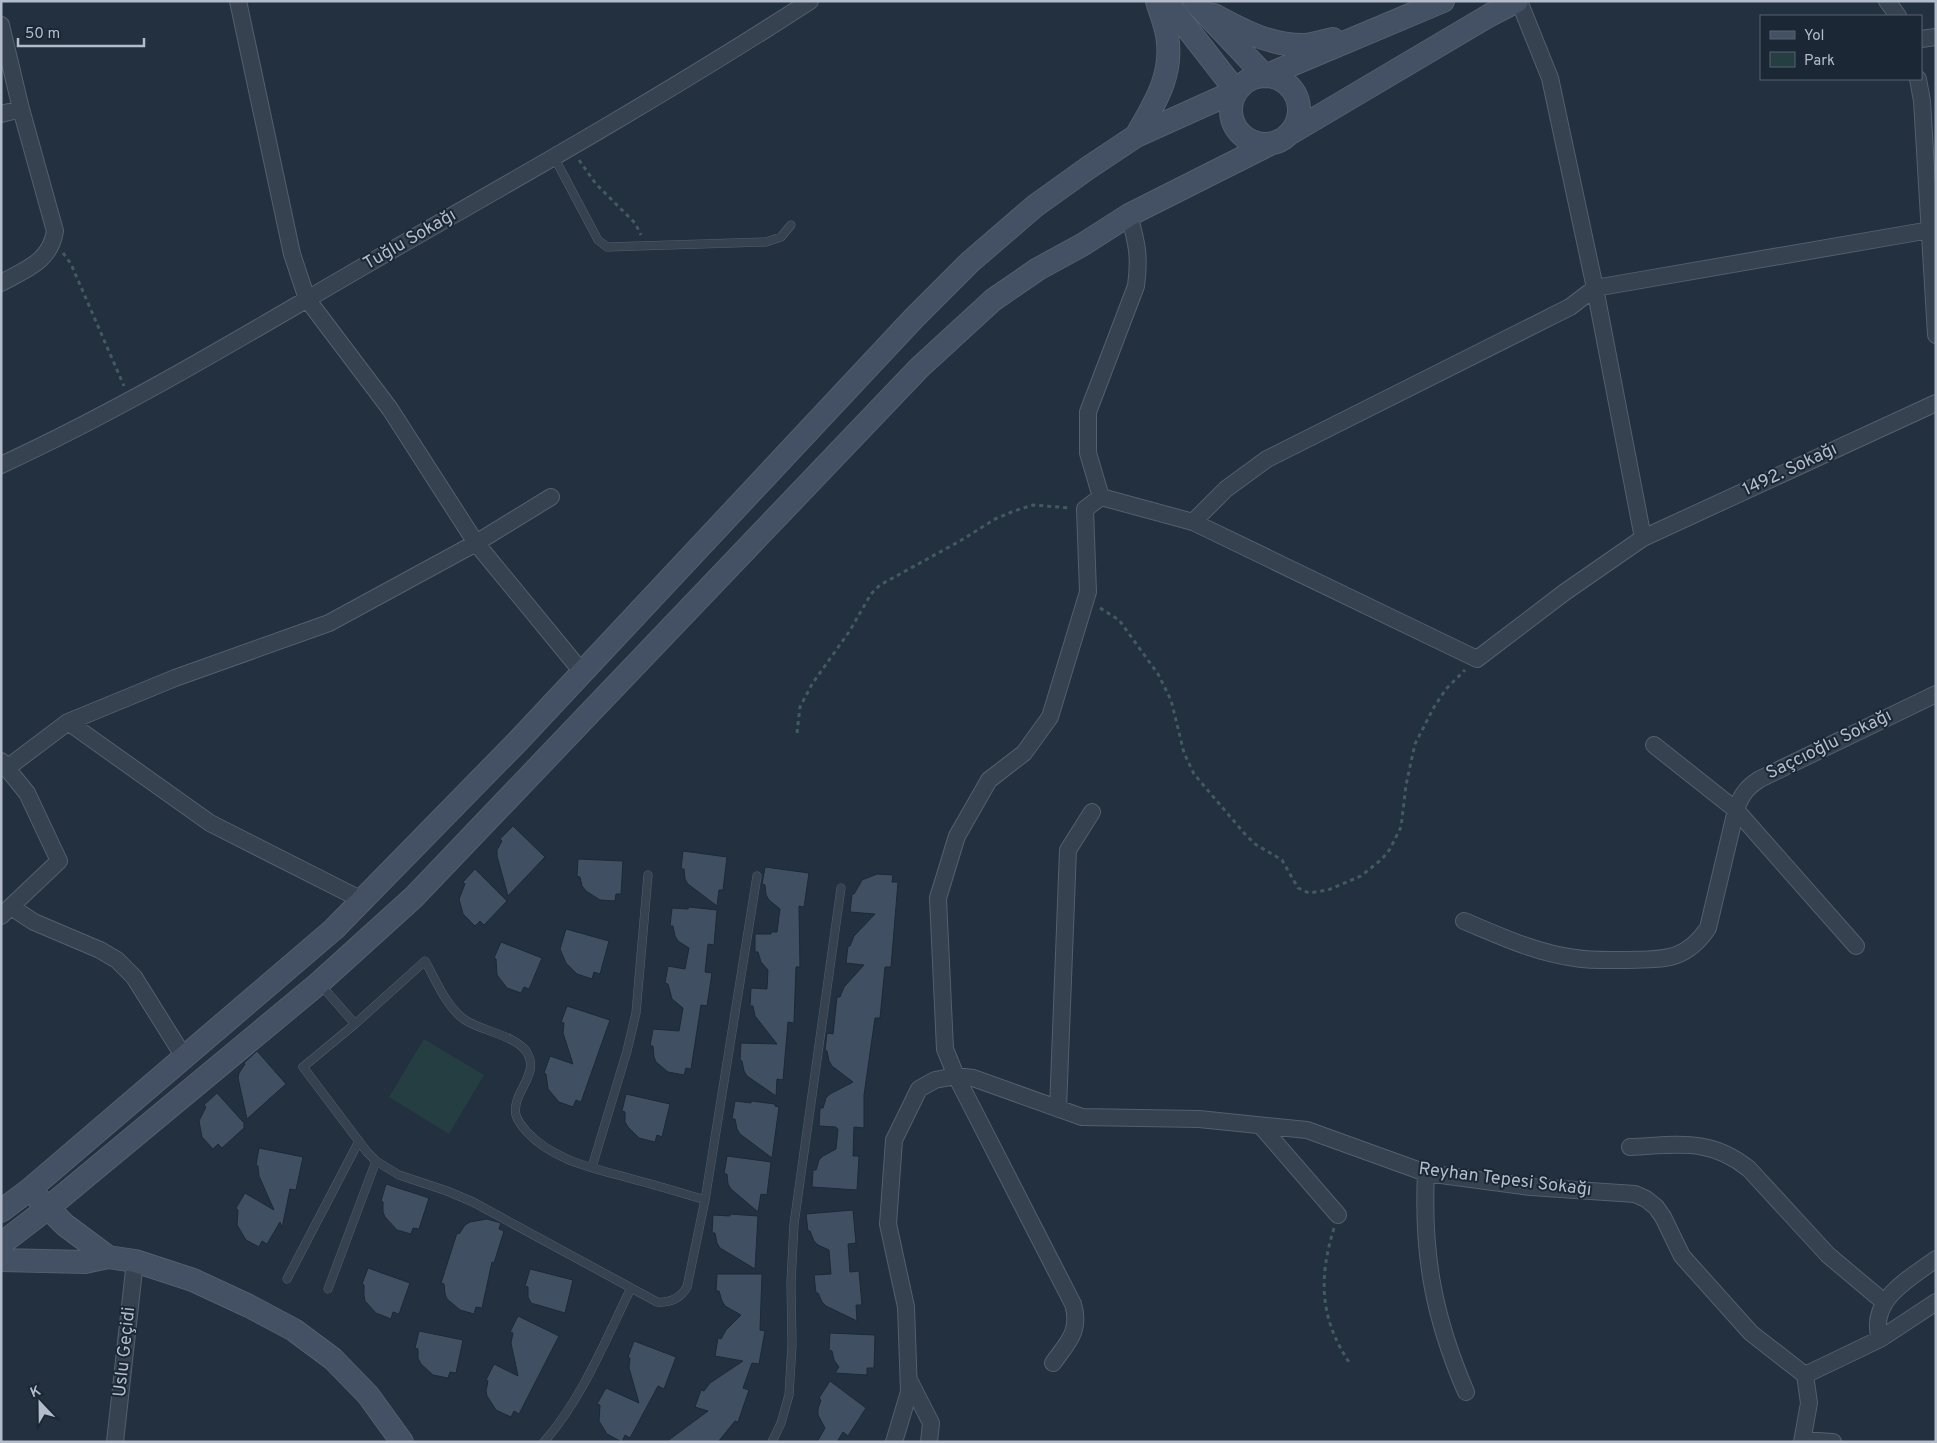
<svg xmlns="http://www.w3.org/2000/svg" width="1937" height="1443" viewBox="0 0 1937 1443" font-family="Overpass,sans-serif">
	<rect width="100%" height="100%" fill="#223040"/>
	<path fill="#243e41" d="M424 1039 484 1075 449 1134 389 1097Z"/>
	<path fill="#414f62" stroke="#1d2937" d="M513 826 545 857 508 896 497 856V850L502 841 500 839Z
		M683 851 727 857 723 890H719L717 906 688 884 685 879 684 869H681Z
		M578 859 623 861 621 894H616L615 901 600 900 586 891 582 886 580 877 577 876Z
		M765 867 809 873 804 907 799 906 800 967H796L794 1023 788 1022 783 1080 777 1079 776 1096 747 1076 744 1071 742 1061 740 1060 741 1043 777 1044 755 1016 753 1006H750L751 988 767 989 768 970 761 962 758 952H755V934H771V932H777L780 909 769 900 766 895 765 885 762 884Z
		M475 869 507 901 484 925 480 921 475 926 463 914 459 899 465 884 463 882Z
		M877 874 893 875 892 882H898L891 967H885L880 1018H875L864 1095V1128L854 1127 853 1156H859L857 1190 812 1187 813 1170H816L819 1160 823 1156 836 1149 838 1129 836 1128V1127L819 1126 820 1108H823L826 1098 830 1094 853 1082 832 1066 829 1061 827 1051 825 1050 827 1033 833 1034 837 997H840L844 987 864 965 846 963 848 946H850L854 936 875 914 850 912 852 894H854L862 880Z
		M689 907 717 910 714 945 708 944 705 972 712 973 707 1006 701 1005 691 1069 686 1068 684 1075 668 1072 656 1062 654 1057 653 1046H650L653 1029 679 1031 683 1008 672 999 668 984 665 983 668 966 685 969 689 948 678 941 675 936 673 926H670L672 908 688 909Z
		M566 929 609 941 600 974 594 972 592 979 577 974 566 963 560 949Z
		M501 942 542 958 529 989 524 987 521 993 507 988 497 975 496 959 494 958Z
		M567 1006 610 1020 581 1102 576 1100 573 1107 559 1102 548 1089 546 1074 544 1073 550 1056 573 1064 563 1033 564 1023 561 1022Z
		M257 1051 286 1084 247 1119 238 1078 239 1073 245 1064 244 1063Z
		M217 1093 244 1123V1128L222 1148 218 1144 213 1149 202 1137 199 1121 206 1107 204 1105Z
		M626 1094 670 1104 662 1137 657 1135 655 1142 639 1138 628 1127 625 1122V1112L622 1111Z
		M735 1101 751 1103V1101L775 1104V1106L779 1107 772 1158 740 1134 737 1129 735 1119H732Z
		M259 1148 303 1157 296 1190 290 1189 282 1228 280 1222 267 1244 262 1241 259 1247 246 1240 237 1225 238 1210 236 1208 245 1193 274 1210 259 1176 258 1166 256 1165Z
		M727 1156 771 1162 767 1195 761 1194 758 1212 731 1189 728 1184 727 1174H724Z
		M386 1184 429 1198 419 1229 413 1228 411 1234 397 1230 385 1217 383 1212V1202L381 1201Z
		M853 1210 856 1243 848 1244 850 1272 859 1271 862 1305H856L857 1321 826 1306 822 1302 818 1293H816L814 1275 831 1274 829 1250 818 1245 814 1241 810 1231H808L806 1214Z
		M730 1214 758 1216 755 1269 720 1248 717 1243 715 1233H712L713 1215 730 1216Z
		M487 1219 501 1223 499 1229 504 1231 494 1263 492 1262 482 1308 476 1307 474 1314 460 1310 447 1299 445 1294 444 1284 441 1283 457 1233 459 1234 465 1225 470 1222Z
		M368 1268 410 1283 399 1314 393 1312 391 1319 376 1313 365 1301 364 1295V1285L362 1284Z
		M530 1269 573 1280 565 1313 531 1303 528 1297V1287L525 1286Z
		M717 1274H762L760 1330 765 1331 759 1364 752 1363 743 1388 749 1390 738 1422 735 1421 718 1442H666L708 1411 695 1407 701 1390 704 1391 710 1383 743 1361 715 1356 718 1338 721 1339 726 1330 741 1315 725 1306 722 1301 719 1291H716Z
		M518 1316 559 1336 519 1414 514 1411 511 1417 496 1410 487 1396 486 1391 488 1381 486 1380 494 1364 518 1376 511 1343 513 1333 510 1332Z
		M419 1331 463 1340 456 1373 450 1372 448 1378 433 1375 421 1364 418 1358V1349L415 1348Z
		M830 1333 875 1335 874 1368H867V1375L835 1373 839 1367 834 1360 832 1351 829 1350Z
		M634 1341 676 1357 664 1389 658 1386 630 1438 625 1435 622 1442 607 1434 599 1421 600 1405 597 1404 606 1388 639 1403 629 1368 630 1358 628 1357Z
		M830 1381 866 1408 848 1436 843 1432 837 1442H817L825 1428 818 1415V1409L821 1400 819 1398Z"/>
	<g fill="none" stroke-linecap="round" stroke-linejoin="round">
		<g stroke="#545f6e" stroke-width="9">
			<path id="lane" d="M554 157 598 240 607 247 766 242 781 237 791 225
				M320 984 355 1024
				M592 1167 627 1051 636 1013 648 875
				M705 1200C682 1193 659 1186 636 1180 598 1169 554 1162 526 1131 522 1126 518 1122 516 1115 511 1092 542 1074 526 1051 514 1035 482 1031 465 1020 446 1007 436 980 425 961L355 1024 303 1067 367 1152 376 1161 399 1175 447 1191 473 1202 657 1302C670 1303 680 1299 687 1287L705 1200 757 876
				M287 1279 359 1141
				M328 1289 376 1161
				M544 1442C583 1397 605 1341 631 1288
				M772 1442 781 1423 789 1395 792 1345 791 1282 794 1224 841 888"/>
		</g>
		<g stroke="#545f6e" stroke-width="18">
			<path id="street" d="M238 1 292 254 307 299 390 409 476 543 582 672
				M1519 1 1550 78 1595 288 1930 230
				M1887 1 1898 16
				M1 25 21 109 55 231C50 262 26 269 1 283
				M1921 39 1936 37
				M1918 79 1922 101 1936 335
				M1 114 21 109
				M1595 288 1643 538
				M1 465C129 406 250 332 371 262 518 178 667 94 810 1
				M1101 497 1193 522 1477 659 1565 592 1643 538 1936 403
				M1193 522 1226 489 1267 459 1570 307 1595 288
				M68 722 210 823 362 900
				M1654 745 1736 810 1856 946
				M1 761 27 793 59 861 1 916
				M7 768 68 722 175 678 329 623 476 543 551 497
				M11 907 34 922 100 950 117 960 134 977 184 1057
				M1464 921C1500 936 1536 953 1575 958 1593 961 1611 960 1628 960 1664 959 1686 961 1708 928L1736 810C1741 795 1747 787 1760 779L1936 694
				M1058 1109 1068 850 1092 812
				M1261 1126 1338 1215
				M1630 1147C1677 1145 1710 1137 1749 1169L1828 1255 1884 1302
				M1426 1173C1422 1255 1434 1318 1466 1392
				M1880 1339C1868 1300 1909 1279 1936 1259
				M1053 1363C1068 1342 1081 1331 1073 1304L956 1076 945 1049 938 898 957 836 989 780 1024 753 1050 717 1088 592 1085 509 1101 497 1088 453V412L1136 286C1140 257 1137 243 1129 215
				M1805 1375 1880 1339 1936 1302
				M909 1380 931 1423 929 1442
				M1803 1440 1833 1442
				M115 1442 135 1261
				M894 1442 909 1392 906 1307 888 1224 894 1140 919 1089 935 1080 956 1076 973 1078 1082 1117 1199 1119 1307 1130 1426 1173 1531 1187 1635 1194 1646 1199 1656 1207 1663 1217 1682 1256 1751 1333 1805 1375
				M1802 1442 1809 1403 1805 1375"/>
		</g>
		<g stroke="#545f6e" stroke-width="24">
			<path id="secondary" d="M1194 1 1265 76 1443 1
				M1214 15C1243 31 1272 46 1306 45 1315 44 1324 41 1333 39
				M1231 110a34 34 0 1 1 68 0a34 34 0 1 1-68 0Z
				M1289 134 1490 15 1517 1
				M1136 136C1155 103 1174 74 1167 35 1165 23 1160 12 1157 1
				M37 1197 65 1225 108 1257
				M1 1211 29 1190 334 929 519 740 914 318 970 262 1035 206 1088 168 1136 136 1236 91 1166 1
				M1 1244 48 1208 319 983 414 897 919 368 993 300 1038 269 1082 245 1129 215 1270 144
				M1 1260 85 1262 108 1257 135 1261 193 1280 249 1306 294 1330 333 1359 368 1395 402 1442"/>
		</g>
		<path stroke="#425b5e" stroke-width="3" stroke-dasharray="4 4" stroke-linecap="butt" d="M579 160 596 184 635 223 641 235
			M63 253 71 264 124 386
			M1100 608 1119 620 1158 674 1171 700 1184 753 1194 774 1244 833 1255 844 1282 860 1298 888 1309 893 1328 890 1361 876 1382 859 1390 849 1401 827 1406 785 1415 744 1434 707 1446 689 1465 670
			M797 733 800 707 812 684 849 632 871 594 880 585 960 541 995 519 1014 511 1033 505 1071 508
			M1334 1228C1318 1280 1320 1320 1351 1365"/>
		<use href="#lane" stroke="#364250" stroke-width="8"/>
		<use href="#street" stroke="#364250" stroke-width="16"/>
		<use href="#secondary" stroke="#445063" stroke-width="22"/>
	</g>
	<g text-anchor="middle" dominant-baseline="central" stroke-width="4" stroke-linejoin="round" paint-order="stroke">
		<g font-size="18" fill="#b3bccb" stroke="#1b2735">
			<text transform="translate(410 240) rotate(-30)">Tuğlu Sokağı</text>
			<text transform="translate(1790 470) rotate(-25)">1492. Sokağı</text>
			<text transform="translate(1829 745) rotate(-26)">Saçcıoğlu Sokağı</text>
			<text transform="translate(1505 1180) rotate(7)">Reyhan Tepesi Sokağı</text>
			<text transform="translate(125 1352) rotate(-84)">Uslu Geçidi</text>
		</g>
	</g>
	<rect width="1937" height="1443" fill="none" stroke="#b3bccb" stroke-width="5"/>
	<rect x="1760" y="15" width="162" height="65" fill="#1b2735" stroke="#586371"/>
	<rect x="1770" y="31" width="25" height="8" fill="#445063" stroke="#586371"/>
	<text x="1804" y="40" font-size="15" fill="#b3bccb">Yol</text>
	<rect x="1770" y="52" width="25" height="15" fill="#243e41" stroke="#586371"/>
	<text x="1804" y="65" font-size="15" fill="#b3bccb">Park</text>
	<g transform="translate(40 1403) rotate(338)" stroke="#1b2735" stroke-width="4" paint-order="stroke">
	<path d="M0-4L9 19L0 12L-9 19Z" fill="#b3bccb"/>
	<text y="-8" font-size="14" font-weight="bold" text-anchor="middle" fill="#b3bccb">K</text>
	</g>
	<path d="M18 38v8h126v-8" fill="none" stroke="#b3bccb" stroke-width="2.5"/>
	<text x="25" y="38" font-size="15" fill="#b3bccb" stroke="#1b2735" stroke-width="4" paint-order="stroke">50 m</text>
</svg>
